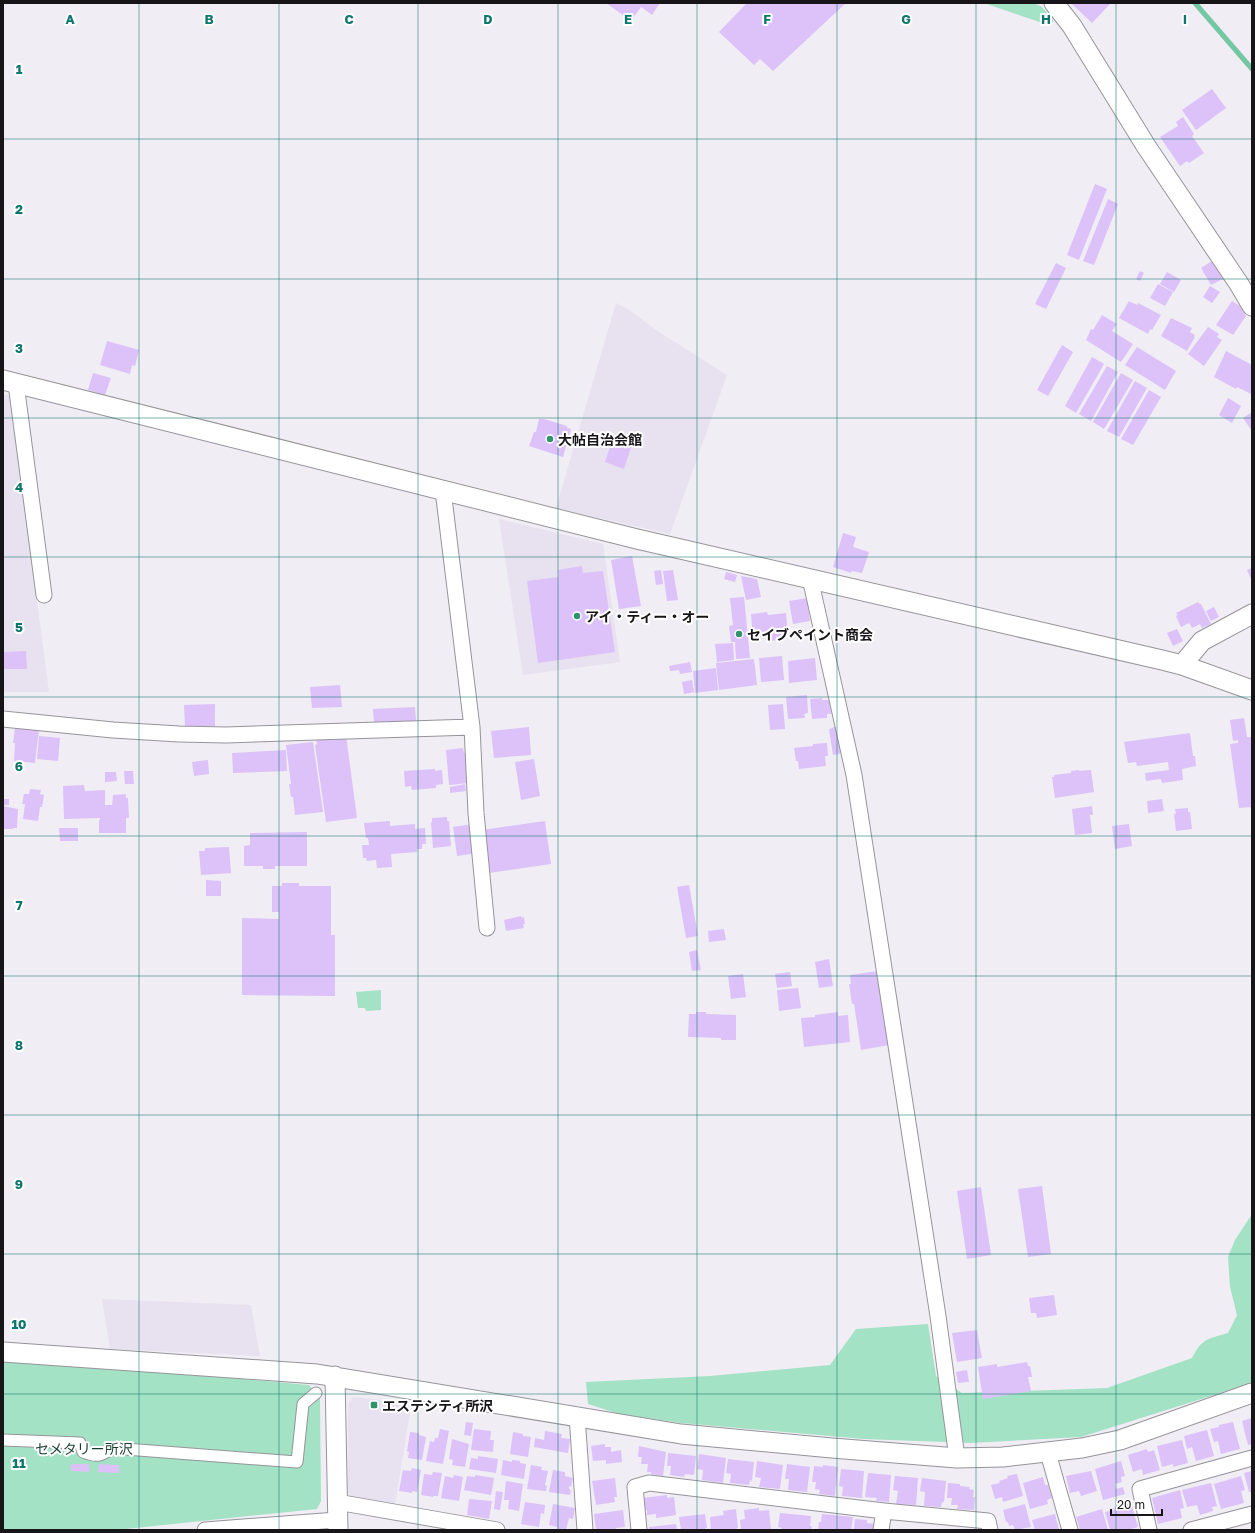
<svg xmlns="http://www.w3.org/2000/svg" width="1255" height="1533" viewBox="0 0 1255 1533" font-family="'Golos Text','Noto Sans JP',sans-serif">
	<rect width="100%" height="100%" fill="#f0edf4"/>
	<path fill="#e8e1ef" d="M616 303 628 309 656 330 727 375 670 534 556 508Z
		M3 394 10 396 49 692H3Z
		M499 519 603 544 620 662 523 675Z
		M102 1299 251 1305 260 1356 110 1349Z
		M353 1397 391 1401 411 1407 395 1504 354 1499 348 1493V1404Z"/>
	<path fill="#a3e2c5" d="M984 3H1034L1042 7 1053 20 1051 26Z
		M381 990V1010L366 1011 365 1008H358L356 992Z
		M1252 1214V1383L1081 1437 971 1443 864 1439 681 1423 619 1414 588 1404 586 1382 710 1376 830 1365 856 1329 928 1324 936 1376 962 1393 1107 1388 1192 1358C1202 1338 1208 1339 1228 1333L1237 1315 1230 1287 1228 1257 1235 1240Z
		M3 1360 141 1370 309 1385 320 1399 321 1501 317 1509 116 1530H3Z"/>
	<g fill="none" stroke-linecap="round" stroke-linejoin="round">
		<path stroke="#73c7a3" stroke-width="5" d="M1195 3 1252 69"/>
	</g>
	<path fill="#dcc2f8" d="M606 3H660L652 15 641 7 631 21Z
		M747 3H846L773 71 760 59 754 65 719 32Z
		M1071 3H1111L1092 23Z
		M1212 89 1226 108 1196 130 1182 110Z
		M1183 117 1194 134 1192 136 1204 153 1189 163 1187 161 1180 166 1160 137 1178 126 1176 122Z
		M1095 184 1107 189 1079 260 1067 255Z
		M1108 199 1118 204 1094 265 1083 261Z
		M1212 261 1223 279 1211 285 1201 268Z
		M1056 263 1066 268 1046 309 1035 304Z
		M1140 271 1144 273 1140 281 1136 279Z
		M1167 272 1181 280 1174 292 1160 284Z
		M1158 284 1173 292 1165 306 1150 298Z
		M1210 286 1220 292 1212 303 1203 297Z
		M1129 301 1137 305 1138 303 1161 315 1152 330 1150 329 1148 334 1119 318Z
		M1232 301 1240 306 1246 316 1233 335 1216 325Z
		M1102 315 1117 324 1112 331 1133 344 1121 362 1086 340 1091 329 1093 330Z
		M1171 318 1192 328 1190 332 1195 335 1194 337H1195L1187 351 1161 336Z
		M1208 327 1219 334 1217 337 1222 340 1204 366 1188 354Z
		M107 341 139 350 135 366 132 365 130 374 100 365Z
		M1062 345 1073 352 1048 396 1037 390Z
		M1137 347 1176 371 1165 390 1125 365Z
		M1226 351 1252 365V391L1251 394 1237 387 1236 389 1214 377Z
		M1092 357 1104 364 1076 413 1065 406Z
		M1107 366 1118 372 1091 421 1079 414Z
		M93 373 111 378 105 395 88 390Z
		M1121 373 1133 380 1104 429 1093 422Z
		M1135 381 1147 388 1119 437 1107 431Z
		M1149 390 1161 397 1133 445 1121 439Z
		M1228 398 1241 406 1232 423 1219 415Z
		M1252 412V431L1243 418Z
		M539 419H544L567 426V428L571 429 563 457 529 446 534 432H536Z
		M614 435 633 441 624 469 605 462Z
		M843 533 856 537 853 547 869 552 862 573 852 571 851 573 833 567Z
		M632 556 641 606 619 609 611 560Z
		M582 566 583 573 603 571 615 652 538 663 527 581 559 577 558 570Z
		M1252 568V581L1247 570Z
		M661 570 663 584 656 585 654 571Z
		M673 570 678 600 667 601 663 571Z
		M726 572 737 575 735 582 724 579Z
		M741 576 757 579 761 597 746 600Z
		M744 597 750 658 736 659 735 642H731L729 626 733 625 730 598Z
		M807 598 810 621 793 624 789 601Z
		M1198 602 1200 604H1201L1211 624 1202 628 1200 624 1192 628 1189 623 1181 627 1176 616 1178 615 1176 613Z
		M1214 607 1219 617 1211 621 1206 611Z
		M767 612 768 615 786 613 788 636 779 637V640L767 641V638L753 639 751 614Z
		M1177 629 1183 641 1173 646 1167 633Z
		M733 643 734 660 717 662 715 644Z
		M26 651 27 669H3V652Z
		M782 656 784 680 761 682 759 658Z
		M815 658 817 680 789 683 788 661Z
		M754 659 757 685 719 690 716 663Z
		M690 662 692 672 680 674 679 670 670 671 669 666Z
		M716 668 718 690 695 693 693 671Z
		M692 680 694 692 684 694 682 682Z
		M340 685 342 707 312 708 310 687Z
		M807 695 808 713 804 714 805 718 788 719 786 697Z
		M822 698V700H830L831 714H827V718L812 719 810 699Z
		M215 704V726L185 727 184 705Z
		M783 704 785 729 770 730 768 705Z
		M415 707 416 721 374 723 373 709Z
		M1244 718 1247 737H1252V807L1239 808 1230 744 1238 743V740L1233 741 1230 720Z
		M529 727 531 755 494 758 491 731Z
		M833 727H838L843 753 833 755 829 729 833 728Z
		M15 728 39 730 35 763 14 761 15 743H13Z
		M1190 733 1193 756H1195L1196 766 1182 769 1183 780 1162 783 1161 779 1146 781 1145 773 1169 770 1168 762 1137 766 1136 762 1128 763 1124 742Z
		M346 735 357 818 326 822 315 745 317 744 316 739Z
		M39 736 60 738 58 761 37 759Z
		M313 742 323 812 295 815 293 797H291L289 784H291L286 745Z
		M827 743 828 756H825L826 766 799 769 798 761H796L794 748 813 746V744Z
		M463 748 464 753 466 752 469 783 449 785 446 750Z
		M286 750 287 771 233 773 232 753Z
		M534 759 540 796 521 800 515 762Z
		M208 760 209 774 194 776 192 762Z
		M435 769V771L442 770 443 784 436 785V788L412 790 411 786 405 787 404 771Z
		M1079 770V771L1091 770 1094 792 1055 798 1052 777H1054V775L1071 773V771Z
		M124 771H133L134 784H125Z
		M105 772H116L117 781 105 782Z
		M465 784 466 791 450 793V787Z
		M84 785 85 791 105 790V805H112L113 795 126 794V798H128L129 818H126V833H99V820H100V818L64 819 63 786Z
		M30 789 41 790 40 794 44 795 42 807H40L38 821 23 819 25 804H22L24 794H29Z
		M3 799H9V805H3Z
		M1162 799 1164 811 1148 813 1147 801Z
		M3 806 18 809 17 828H13V829H3Z
		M1092 806 1093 815H1090L1092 833 1075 835 1072 809Z
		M1188 808V812H1190L1192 829 1176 831 1174 814H1176L1175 809Z
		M447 817V821H449L451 846 433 848 431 822H432V818Z
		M390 821V826L415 824V829L425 828 426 844H422V849H417V852L391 854 392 867 377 868 376 860 367 861 366 858H363L362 845H369L368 838H366L364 823Z
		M545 821 551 864 489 873 482 830Z
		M473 824 477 853 457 856 453 827Z
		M1129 824 1132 846 1115 849 1112 826Z
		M59 828H78V841H60Z
		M307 832V866H275V869H263V866H244V846L250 845V833Z
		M229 847 231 873 201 875 199 851H205V848Z
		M206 880 221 881V896H206Z
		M282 883H299V886H331V935H335V996L242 995V918L279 919V912H272V886H282Z
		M689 885 698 936 686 938 677 887Z
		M521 916 522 918 524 917 525 924H523L524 928 506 931 504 920Z
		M724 929 726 940 709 942 708 931Z
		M697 950 701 970 692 971 689 952Z
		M829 959 833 986 819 988 815 962Z
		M878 971 889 1045 861 1050 854 1004H852L849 984H851L850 975Z
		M790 972 792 986 777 988 775 974Z
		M743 974 746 997 731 999 728 976Z
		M798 988 801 1008 779 1011 777 990Z
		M696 1012H706V1014L736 1015V1040H721V1038L688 1037 689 1014H696Z
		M838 1012V1016L848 1015 850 1042 804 1047 801 1018 815 1017V1015Z
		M1042 1186 1051 1254 1028 1257 1018 1189Z
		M981 1187 991 1255 967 1259 957 1191Z
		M1054 1295 1057 1315 1037 1318 1036 1313H1031L1029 1298Z
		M977 1330 982 1358 957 1362 952 1333Z
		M1027 1362 1028 1366H1030L1032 1377H1028L1031 1391 983 1399 978 1367 997 1364V1367Z
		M967 1370 969 1382 958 1383 956 1372Z
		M1252 1418V1444L1248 1445 1242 1421Z
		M466 1422 473 1423 471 1436 464 1435Z
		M1233 1422 1240 1449 1221 1454 1218 1441 1214 1442 1210 1429 1219 1427V1425Z
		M440 1429 449 1431 443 1464 426 1461 430 1441 434 1442 435 1438H438Z
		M474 1429 491 1431 490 1440H494L493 1452 471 1450Z
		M1207 1430 1214 1456 1196 1461 1192 1447 1187 1449 1184 1436Z
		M545 1431 562 1434 561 1438 570 1439 568 1453 534 1447 535 1438 544 1440Z
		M410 1432 419 1433V1435L426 1437 422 1460 408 1458 409 1452 407 1451Z
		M513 1432 523 1434V1436L531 1437 528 1457 510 1454Z
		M452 1439 469 1444 465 1467 452 1465 453 1460 449 1459Z
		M1182 1440 1188 1463 1173 1467V1464L1162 1467 1157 1446Z
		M605 1444V1447H611V1452L621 1450 622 1462 606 1464V1460L593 1461 591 1446Z
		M639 1446 666 1452 663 1476 651 1474V1472H647L648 1464H641L642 1457H638Z
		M1147 1449 1148 1452 1154 1450 1160 1470 1143 1475 1142 1469 1133 1472 1128 1455Z
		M668 1453 696 1456 694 1475 685 1474 684 1477 670 1475 671 1466H667Z
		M699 1454 726 1458 723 1483 702 1480 703 1470 697 1469Z
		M478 1456 498 1459 496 1473 469 1469 471 1458 478 1459Z
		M728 1459 754 1462 752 1481 750 1480 749 1485 730 1483 731 1474 726 1473Z
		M503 1460 512 1462V1460L520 1461V1463L526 1464 524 1479 501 1475Z
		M757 1461 783 1465 780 1489 759 1487 761 1478 755 1477Z
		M1121 1461 1125 1476 1121 1477 1122 1482 1115 1484 1116 1489 1123 1487 1125 1494 1103 1500 1095 1469Z
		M71 1464H89V1472L71 1471Z
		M99 1464 119 1465V1473L98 1472Z
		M787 1464 810 1467 807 1492 788 1490 789 1479H785Z
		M531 1465 542 1467 541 1470 548 1471 545 1485 547 1486 546 1491 527 1489Z
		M823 1465 838 1467 835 1496 819 1494 820 1490 815 1489 816 1482H812L814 1466 823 1467Z
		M412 1468 421 1470 417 1492 412 1491V1493L399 1491 403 1470 411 1471Z
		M841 1469 864 1471 862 1498 842 1496 843 1487 839 1486Z
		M553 1470 565 1472V1476L573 1478 571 1487 569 1486V1489L571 1490 570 1495 549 1492Z
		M1091 1471 1097 1491 1081 1496 1079 1491 1070 1493 1066 1476Z
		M1252 1471V1492H1249L1244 1473Z
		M433 1472 442 1473 438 1496H433V1497L421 1495 424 1474 432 1475Z
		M868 1473 891 1475 889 1502 876 1501 877 1498 865 1497Z
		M1017 1474 1023 1496 1003 1502 1002 1497 995 1499 991 1485 1000 1483 999 1481 1008 1478 1007 1476Z
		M454 1475 463 1477 459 1501 441 1498 445 1476 453 1478Z
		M475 1475 494 1478 491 1495 464 1490 467 1476 475 1477Z
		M895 1476 918 1478 916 1505 896 1504 898 1491 893 1490Z
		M1241 1476 1245 1490 1241 1491 1244 1503 1221 1509 1214 1484Z
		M1043 1477 1045 1485H1048L1052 1498 1047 1500 1048 1504 1030 1509 1023 1483Z
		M615 1478 617 1497H614L615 1502 596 1505 592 1481Z
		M922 1478 946 1481 944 1502H942L941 1507 924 1506 925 1492 920 1491Z
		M506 1481 523 1484 519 1511 508 1509 509 1500H504Z
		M948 1483 960 1484V1486L970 1487 969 1489 974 1490 973 1497H975L974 1510 957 1509 958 1505H951L952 1498H947Z
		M1211 1483 1217 1506 1212 1507 1213 1511 1200 1515 1197 1505 1187 1507 1182 1490Z
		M1180 1490 1184 1508 1180 1509 1182 1518 1158 1524 1152 1498Z
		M496 1491 503 1492 500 1510 494 1509Z
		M667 1495V1498L674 1497 676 1515 656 1518V1514L647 1515V1510H645L643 1498Z
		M469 1499 492 1501 489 1519 467 1515Z
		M525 1502 545 1505 544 1514 541 1513 539 1527 521 1524Z
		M1131 1503 1138 1527 1127 1530H1110L1105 1512 1114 1510 1113 1508Z
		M553 1504 575 1508 573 1519 569 1518 566 1530H557V1527L549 1525Z
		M1025 1504 1031 1527 1015 1530 1013 1525 1009 1526 1008 1522H1006L1003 1510Z
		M759 1508V1511L769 1510 771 1530H741L740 1520 745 1519 744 1510Z
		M736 1509 738 1528 735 1529V1530H711L710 1517 724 1515 723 1511Z
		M1102 1509 1108 1530H1080L1076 1517Z
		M623 1510 625 1527 616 1528V1530H596L594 1514Z
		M780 1513 811 1516 810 1526H812L811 1530H781L782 1528 778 1527Z
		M705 1514 707 1528H705V1530H681L679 1517Z
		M822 1514 853 1517 851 1530H818L819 1522H821Z
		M1055 1514 1059 1530H1035L1032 1520Z
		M855 1519 867 1520V1523L875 1524 874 1530H854Z
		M676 1524 677 1530H649V1527Z"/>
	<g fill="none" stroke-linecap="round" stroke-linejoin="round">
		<g stroke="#96949a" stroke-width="13">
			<path id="pedestrian" d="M3 1440 80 1443 83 1452C96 1457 100 1457 112 1448L297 1462 303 1404 316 1393"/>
		</g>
		<g stroke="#96949a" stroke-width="17">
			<path id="minor" d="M16 384 44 595
				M443 490 472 727 476 813 487 928
				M810 578 854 775 938 1316 957 1458
				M3 719 113 730 179 734 226 735 472 727
				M577 1416 585 1530
				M1048 1453 1070 1530
				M337 1502 497 1530
				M205 1530 337 1520
				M639 1530 635 1487 649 1483 884 1511 988 1521 990 1530
				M881 1530 884 1511
				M1149 1530 1140 1489 1252 1458
				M1191 1530 1252 1514"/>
		</g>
		<g stroke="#96949a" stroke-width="21">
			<path id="tertiary" d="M1054 3 1072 26 1146 146 1239 284 1252 306
				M3 380 637 539 1162 660 1182 665 1252 690
				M1182 665 1202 641 1252 614
				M3 1352 317 1374 681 1434 832 1448 957 1458 1003 1457 1082 1448 1120 1440 1252 1393
				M335 1376 338 1530"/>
		</g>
		<use href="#pedestrian" stroke="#fff" stroke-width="11"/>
		<use href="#minor" stroke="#fff" stroke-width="15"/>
		<use href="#tertiary" stroke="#fff" stroke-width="19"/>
	</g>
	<path fill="none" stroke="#0f766e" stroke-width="1" stroke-opacity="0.55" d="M139 3V1530M279 3V1530M418 3V1530M558 3V1530M697 3V1530M837 3V1530M976 3V1530M1116 3V1530M3 139H1252M3 279H1252M3 418H1252M3 557H1252M3 697H1252M3 836H1252M3 976H1252M3 1115H1252M3 1254H1252M3 1394H1252"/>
	<g fill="#2f936e" stroke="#fff" stroke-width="1.5">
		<circle cx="550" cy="439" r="4"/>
		<circle cx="577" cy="616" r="4"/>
		<circle cx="739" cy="634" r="4"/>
		<rect x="370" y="1401" width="8" height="8" rx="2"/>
	</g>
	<g text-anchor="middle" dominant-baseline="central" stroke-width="4" stroke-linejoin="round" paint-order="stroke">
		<g font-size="14" font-weight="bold" fill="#171518" stroke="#fff" text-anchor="start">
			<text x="558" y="439">大帖自治会館</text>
			<text x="585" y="616">アイ・ティー・オー</text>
			<text x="747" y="634">セイブペイント商会</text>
			<text x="382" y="1405">エステシティ所沢</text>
		</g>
		<g font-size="14" fill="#173d2e" stroke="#fff">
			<text x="84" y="1448">セメタリー所沢</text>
		</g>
	</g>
	<g font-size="13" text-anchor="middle" font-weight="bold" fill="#0f766e" stroke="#fff" stroke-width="4" stroke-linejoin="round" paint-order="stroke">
		<text x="70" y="24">A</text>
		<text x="209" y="24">B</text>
		<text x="349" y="24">C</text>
		<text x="488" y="24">D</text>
		<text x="628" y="24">E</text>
		<text x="767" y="24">F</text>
		<text x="906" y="24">G</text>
		<text x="1046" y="24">H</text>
		<text x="1185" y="24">I</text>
		<text x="19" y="74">1</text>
		<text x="19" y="214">2</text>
		<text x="19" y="353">3</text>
		<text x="19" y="492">4</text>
		<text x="19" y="632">5</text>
		<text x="19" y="771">6</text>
		<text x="19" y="910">7</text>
		<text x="19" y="1050">8</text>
		<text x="19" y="1189">9</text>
		<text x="19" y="1329">10</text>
		<text x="19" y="1468">11</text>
	</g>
	<rect width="1255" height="1533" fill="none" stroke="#171518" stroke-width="8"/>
	<path d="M1111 1509v6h51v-6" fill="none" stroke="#171518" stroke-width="2"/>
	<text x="1117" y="1509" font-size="12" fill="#171518" stroke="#ffffff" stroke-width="3" paint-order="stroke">20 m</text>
</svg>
